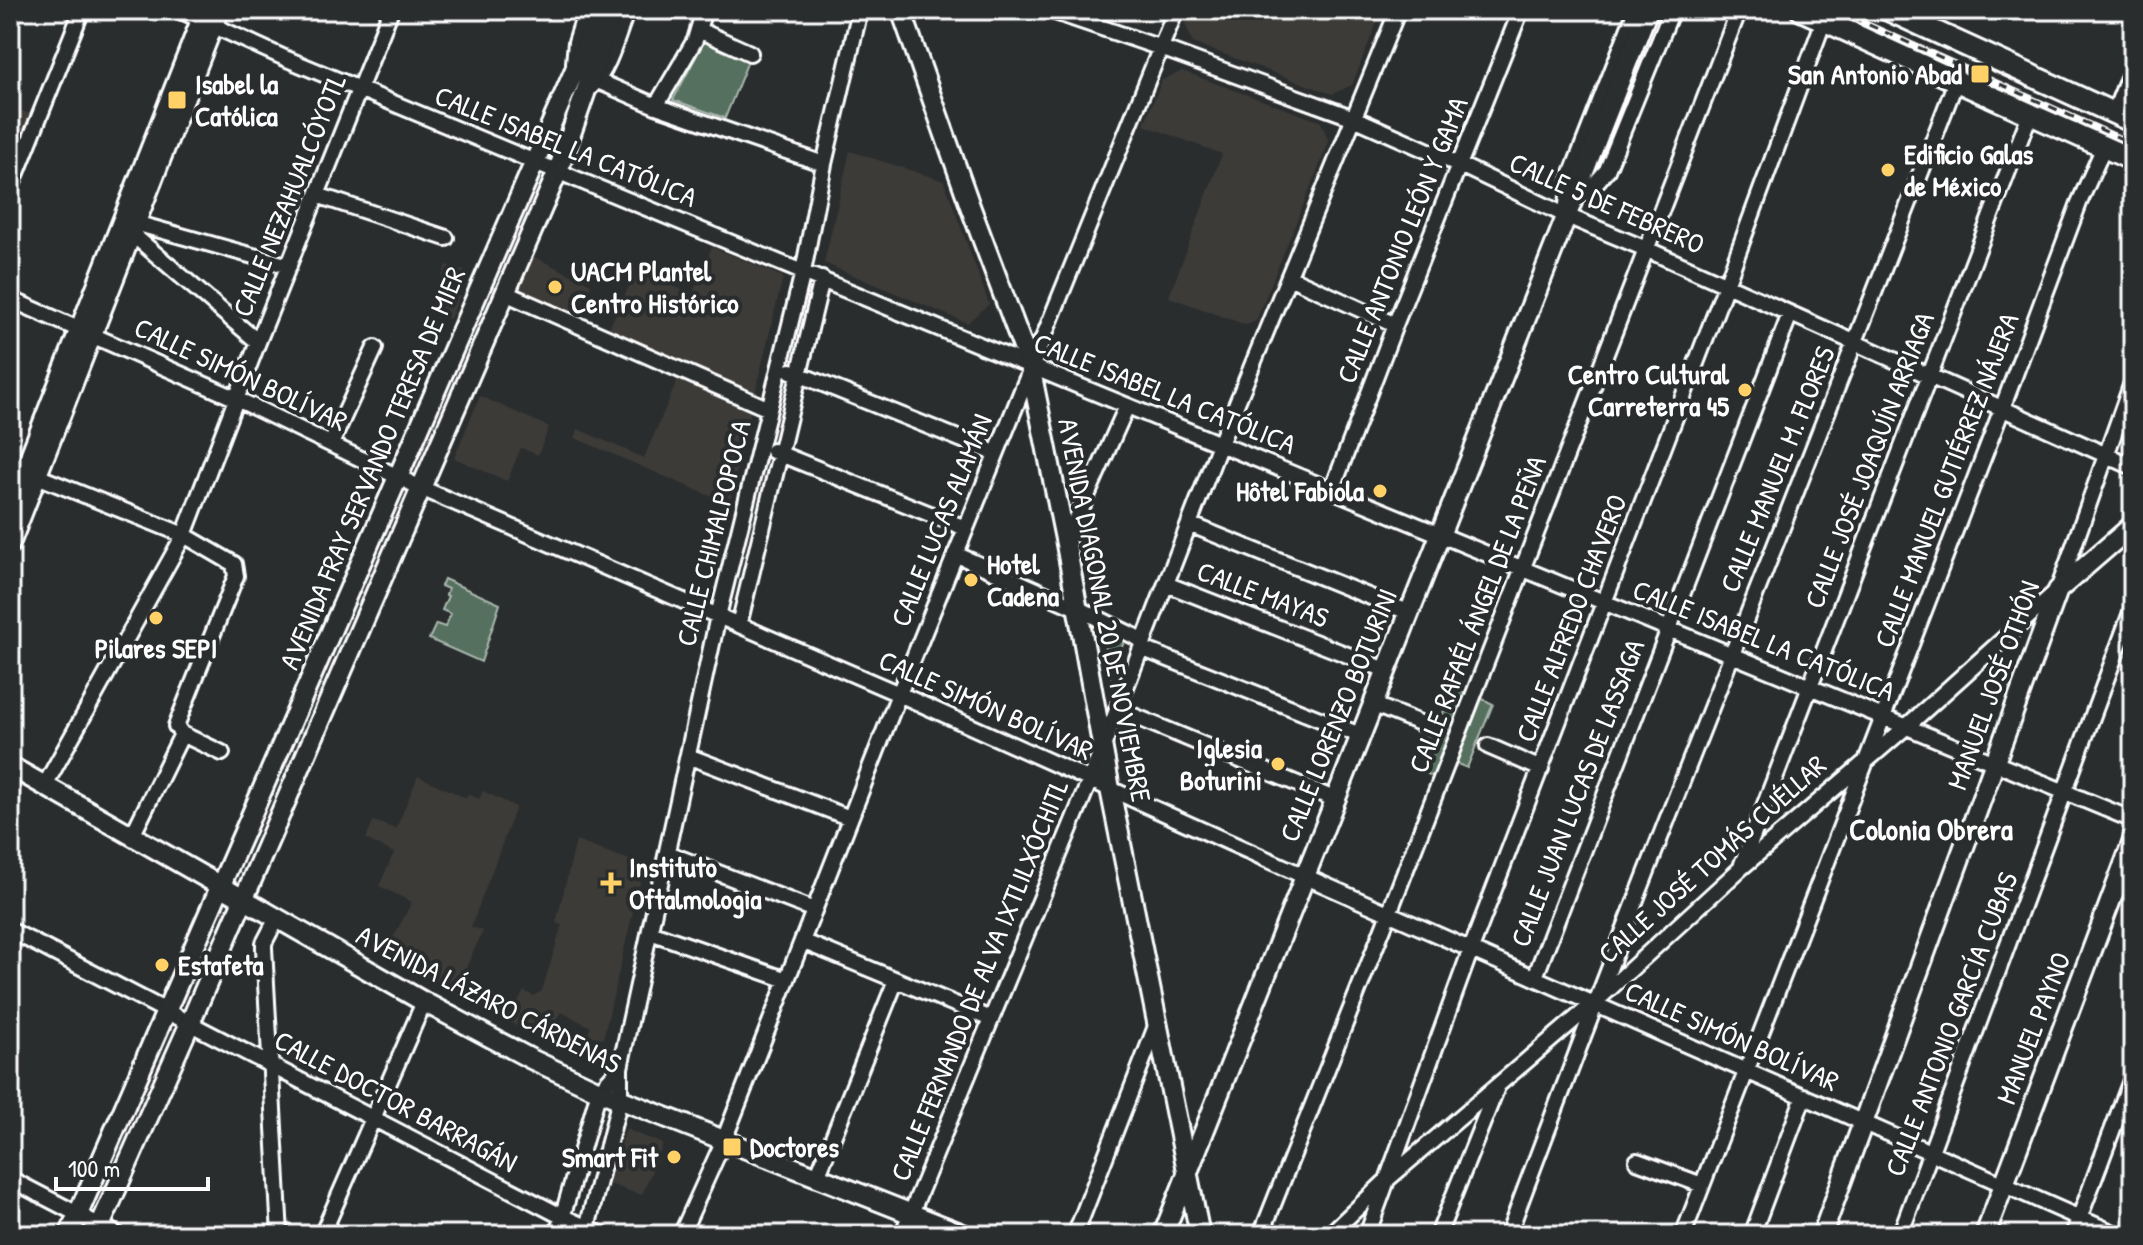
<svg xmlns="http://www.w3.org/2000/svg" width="2143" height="1245" viewBox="0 0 2143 1245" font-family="'Patrick Hand',sans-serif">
	<rect width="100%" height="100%" fill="#2a2d2e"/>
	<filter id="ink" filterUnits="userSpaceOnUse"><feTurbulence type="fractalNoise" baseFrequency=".0125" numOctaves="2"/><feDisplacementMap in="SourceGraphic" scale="16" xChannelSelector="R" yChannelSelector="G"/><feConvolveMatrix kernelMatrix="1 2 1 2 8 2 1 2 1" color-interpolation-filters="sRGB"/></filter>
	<g filter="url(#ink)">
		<path fill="#3c3b38" d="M1093 10H1157L1155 14 1136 24Z
			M1190 10H1382L1352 85 1332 94 1193 43 1185 23Z
			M1182 71 1321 122 1329 142 1256 321 1246 325 1169 297 1222 154 1144 125 1162 80Z
			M10 106 32 115 10 170Z
			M850 151 944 181 989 304 967 323 824 263Z
			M712 247 783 277 755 393 607 332 638 268 692 295Z
			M534 257 591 284 575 318 516 297Z
			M446 265 469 273 450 319 430 311Z
			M678 379 751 410 729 504 575 438 578 429 644 458Z
			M480 396 549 427 538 455 521 448 507 481 454 458Z
			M418 776 466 798 468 794 479 799 483 791 516 807 471 927 483 931 454 993 386 951 412 902 379 886 394 853 366 839 373 821 396 829Z
			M576 841 644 865 603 1039 587 1034 591 1027 561 1012 545 1041 508 1021 524 991 533 996 542 991 562 925 556 923Z
			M626 1129 663 1144 642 1195 609 1184Z"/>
		<path fill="#56705f" stroke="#aab8af" stroke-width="2" d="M707 36 750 56 725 118 673 100Z
			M444 579 500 604 481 662 429 639 436 624 445 627 451 614 442 610 448 596 446 595 448 589 441 586Z
			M1101 629 1125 639 1111 675Z
			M1474 682 1485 686 1480 698 1493 704 1467 768 1455 763 1447 782 1420 771 1453 688 1469 694Z"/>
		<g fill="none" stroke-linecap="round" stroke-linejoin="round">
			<g stroke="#fff" stroke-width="20">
				<path id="minor" d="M179 10 287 59 535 162 2133 820
					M1049 10 1161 48 1354 118 1460 165 1567 216 1646 249 2133 467
					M699 30 750 53
					M574 63 576 42 586 10
					M598 81 656 106 824 164
					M591 87C609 70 618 33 627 10
					M656 106 695 40 704 10
					M2114 113 2133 66
					M10 190 82 10
					M1587 193 1607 170 1672 10
					M317 195 446 238
					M1567 205 1570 178 1636 10
					M135 223 289 266
					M131 233 258 342
					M1289 277 1395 325
					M505 293 769 409
					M10 299 237 399 421 488 899 694 1304 876 2118 1235
					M791 371 995 453
					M331 444 375 348
					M773 451 965 528
					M37 476 184 535 234 564 236 576 176 726 182 734 222 753
					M1332 490 1395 325 1521 10
					M1189 524 1408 612
					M1066 543 1127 406
					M955 554 1077 608 1144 641
					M1166 584 1386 670
					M739 625 822 279
					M1141 648 1360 735
					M1372 704 1430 727
					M1117 709 1334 799
					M1488 746 1541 769
					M688 756 850 818
					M45 785 184 535 258 342 391 10
					M132 836 182 734
					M667 853 814 910
					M1742 864 2030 114
					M277 918 264 943V948L280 1235
					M10 930 563 1217 603 1235
					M650 932 787 980
					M802 941 991 1019
					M1535 977 1790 314
					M1637 1161 1702 1185
					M817 1177 896 980
					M10 1179 118 1235
					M587 1228 620 1099V1068L718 616 803 272 824 164 860 10
					M322 1235 424 1002
					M557 1235 599 1091 620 1068
					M681 1235 724 1140 899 694 1176 10
					M902 1235 1090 780 1220 444 1398 10
					M1075 1235 1158 1021
					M1261 1235 1389 913 1739 10
					M1329 1235 1388 1179 1594 1003 1740 869 1906 727 2058 590 2133 380
					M1367 1235 1471 949 1726 285 1824 20
					M1438 1235 1497 1087
					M1508 1235C1652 848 1809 466 1956 81
					M1683 1235 2002 409 2079 203 2104 147
					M1752 1235 1804 1096
					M1900 1235 2133 607
					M2073 1235 2133 1075"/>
			</g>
			<g stroke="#fff" stroke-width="24">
				<path id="major" d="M901 10 970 206 1030 366 1066 544 1110 789 1200 1235
					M10 507 205 10
					M10 544 219 10
					M10 766 424 1002 531 1059 599 1091 965 1235
					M69 1235 586 44 599 10
					M96 1235 190 1023 558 171 614 10
					M1163 1235 1648 10
					M1822 1235 2058 590 2133 525
					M1985 1235 2133 841"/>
			</g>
			<g stroke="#fff" stroke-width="26">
				<path id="highway" d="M1801 10 1985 94
					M1888 10 2133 122
					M1992 97 2133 160"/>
			</g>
			<use href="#minor" stroke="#2a2d2e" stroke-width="14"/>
			<use href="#major" stroke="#2a2d2e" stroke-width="18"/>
			<use href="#highway" stroke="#2a2d2e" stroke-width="20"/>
			<g stroke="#fff" stroke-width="6">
				<path id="rail" d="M1836 10 2133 144"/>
			</g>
			<use href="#rail" stroke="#2a2d2e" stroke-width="3" stroke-dasharray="9" stroke-linecap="butt"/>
		</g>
	</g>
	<g fill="#ffd166" stroke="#2a2d2e" stroke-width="3">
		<rect x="1970" y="64" width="20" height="20" rx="4"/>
		<rect x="167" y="90" width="20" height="20" rx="4"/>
		<circle cx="1888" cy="170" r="8"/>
		<circle cx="555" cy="287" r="8"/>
		<circle cx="1745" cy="390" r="8"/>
		<circle cx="1380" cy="491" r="8"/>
		<circle cx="971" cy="580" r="8"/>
		<circle cx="156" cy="618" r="8"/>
		<circle cx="1278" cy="764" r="8"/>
		<path d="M607 871h8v8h8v8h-8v8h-8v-8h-8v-8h8z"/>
		<circle cx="162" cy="965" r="8"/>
		<rect x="722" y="1137" width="20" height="20" rx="4"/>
		<circle cx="674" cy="1157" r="8"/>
	</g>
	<g text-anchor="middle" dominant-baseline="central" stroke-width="8" stroke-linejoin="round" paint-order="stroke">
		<g font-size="28" font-weight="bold" fill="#fff" stroke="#2a2d2e" text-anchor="start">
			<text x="1962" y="74" text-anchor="end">San Antonio Abad</text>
			<text x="195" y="84">Isabel la<tspan x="195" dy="32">Católica</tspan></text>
			<text x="1904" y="154">Edificio Galas<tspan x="1904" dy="32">de México</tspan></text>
			<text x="571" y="271">UACM Plantel<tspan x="571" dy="32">Centro Histórico</tspan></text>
			<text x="1729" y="374" text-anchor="end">Centro Cultural<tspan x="1729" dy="32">Carreterra 45</tspan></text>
			<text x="1364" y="491" text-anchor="end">Hôtel Fabiola</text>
			<text x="987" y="564">Hotel<tspan x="987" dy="32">Cadena</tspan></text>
			<text x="156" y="648" text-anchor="middle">Pilares SEPI</text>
			<text x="1262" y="748" text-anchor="end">Iglesia<tspan x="1262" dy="32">Boturini</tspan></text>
			<text x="629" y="867">Instituto<tspan x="629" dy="32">Oftalmologia</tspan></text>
			<text x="178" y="965">Estafeta</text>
			<text x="750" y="1147">Doctores</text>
			<text x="658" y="1157" text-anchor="end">Smart Fit</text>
		</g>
		<g font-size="28" fill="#fff" stroke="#2a2d2e">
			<text transform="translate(566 146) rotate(22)">CALLE ISABEL LA CATÓLICA</text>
			<text transform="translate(289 195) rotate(-68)">CALLE NEZAHUALCÓYOTL</text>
			<text transform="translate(1607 203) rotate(24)">CALLE 5 DE FEBRERO</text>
			<text transform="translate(1402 240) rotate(-68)">CALLE ANTONIO LEÓN Y GAMA</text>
			<text transform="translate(241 374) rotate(25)">CALLE SIMÓN BOLÍVAR</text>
			<text transform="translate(1165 393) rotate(22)">CALLE ISABEL LA CATÓLICA</text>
			<text transform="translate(1869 460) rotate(-69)">CALLE JOSÉ JOAQUÍN ARRIAGA</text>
			<text transform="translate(372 468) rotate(-67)">AVENIDA FRAY SERVANDO TERESA DE MIER</text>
			<text transform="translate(1777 469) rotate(-68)">CALLE MANUEL M. FLORES</text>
			<text transform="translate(1946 480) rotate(-69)">CALLE MANUEL GUTIÉRREZ NÁJERA</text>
			<text transform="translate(941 520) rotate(-68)">CALLE LUCAS ALAMÁN</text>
			<text transform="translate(713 533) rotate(-76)">CALLE CHIMALPOPOCA</text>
			<text transform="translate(1263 594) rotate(21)">CALLE MAYAS</text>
			<text transform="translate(1105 610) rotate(79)">AVENIDA DIAGONAL 20 DE NOVIEMBRE</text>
			<text transform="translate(1477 614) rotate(-69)">CALLE RAFAÉL ÁNGEL DE LA PEÑA</text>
			<text transform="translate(1571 618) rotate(-69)">CALLE ALFREDO CHAVERO</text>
			<text transform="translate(1764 640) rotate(22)">CALLE ISABEL LA CATÓLICA</text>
			<text transform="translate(1993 685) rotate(-70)">MANUEL JOSÉ OTHÓN</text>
			<text transform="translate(986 705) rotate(24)">CALLE SIMÓN BOLÍVAR</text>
			<text transform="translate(1338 715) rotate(-68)">CALLE LORENZO BOTURINI</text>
			<text transform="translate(1577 793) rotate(-69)">CALLE JUAN LUCAS DE LASSAGA</text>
			<text transform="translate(1712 859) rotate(-42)">CALLE JOSÉ TOMÁS CUÉLLAR</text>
			<text transform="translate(979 980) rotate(-68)">CALLE FERNANDO DE ALVA IXTLILXÓCHITL</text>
			<text transform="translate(489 999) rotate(27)">AVENIDA LÁZARO CÁRDENAS</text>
			<text transform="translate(1951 1024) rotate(-69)">CALLE ANTONIO GARCÍA CUBAS</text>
			<text transform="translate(2033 1028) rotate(-69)">MANUEL PAYNO</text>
			<text transform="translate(1732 1036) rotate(24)">CALLE SIMÓN BOLÍVAR</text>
			<text transform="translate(396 1101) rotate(28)">CALLE DOCTOR BARRAGÁN</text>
		</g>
		<g font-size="30" font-weight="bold" fill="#fff" stroke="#2a2d2e">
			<text x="1931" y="829">Colonia Obrera</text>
		</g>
	</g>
	<rect width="2143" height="1245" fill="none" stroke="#2a2d2e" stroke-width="40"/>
	<rect x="20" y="20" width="2103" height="1205" fill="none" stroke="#fff" stroke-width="3" filter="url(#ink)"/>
	<path d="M56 1177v12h152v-12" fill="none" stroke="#ffffff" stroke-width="4"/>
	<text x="68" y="1177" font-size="24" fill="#ffffff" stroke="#2a2d2e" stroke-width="6" paint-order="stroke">100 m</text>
</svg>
